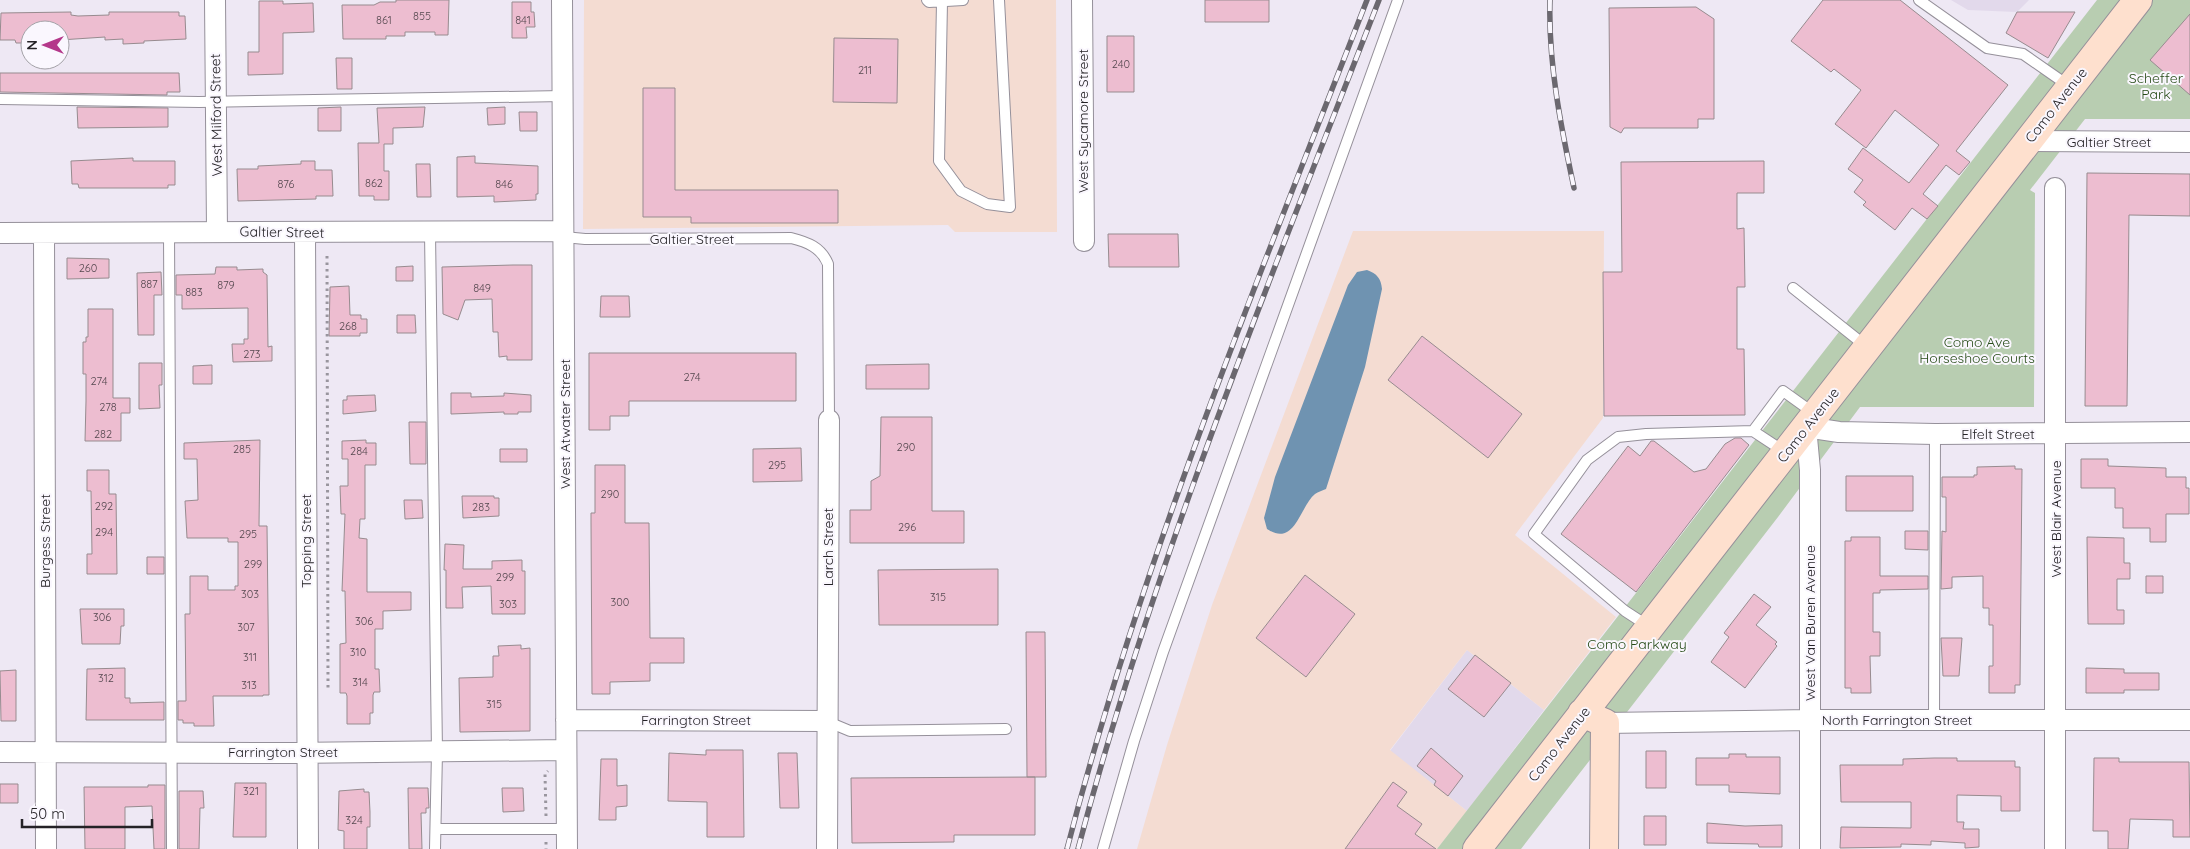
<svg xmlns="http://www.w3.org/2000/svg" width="2190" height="849" viewBox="0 0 2190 849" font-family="Quicksand,sans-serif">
	<rect width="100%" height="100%" fill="#eee8f4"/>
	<path fill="#e2d9eb" d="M1951 0H2029L2017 12 1968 10Z
		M1467 650 1544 710 1467 811 1390 751Z"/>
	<path fill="#f4dcd2" d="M584 0H1056L1057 232H955L948 225 583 229Z
		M1353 231H1604L1603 418 1515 535 1616 617 1544 710 1467 650 1390 750 1467 811 1437 849H1137L1167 745 1212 605Z"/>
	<path fill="#b8cdb1" d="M2097 0H2190V119H2085L2030 190 2035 193 2034 407H1860L1778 517 1521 849H1437Z"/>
	<path fill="#6f93b1" d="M1367 270C1377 274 1381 278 1382 289L1365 367 1326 489C1323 490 1318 492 1315 494 1300 506 1295 548 1267 529L1264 518 1275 477 1348 285 1357 272Z"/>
	<path fill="#edbdd0" stroke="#978b8f" d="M396 0H449L448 35H435V32H405V36H386V39H343L342 5H374L380 2H396Z
		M1205 0H1269V22H1205Z
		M1823 0H1900L2008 85 1956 151 1970 162 1959 175 1946 165 1923 194 1938 206 1927 219 1912 208 1895 230 1863 205 1866 202 1854 192 1863 180 1848 169 1863 148 1909 183 1939 145 1895 110 1866 148 1835 124 1861 90 1834 69 1831 72 1791 41Z
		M259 1H283V4L313 3 314 32 283 33V74L248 75V52H259Z
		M512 2H531V12H534L535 27H526L527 38H512Z
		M1696 7 1714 19V119H1698V128H1624L1621 133 1610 127 1609 8Z
		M71 12V15L78 16 109 15V12H179V16H185L186 39 144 41V43L123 44V39L105 40V37L60 40V30H30V43H16L15 40H0L1 13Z
		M2017 12H2075L2048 58 2006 33Z
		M2190 14V95L2150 60Z
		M1107 36H1134V92H1107Z
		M834 38 898 39 897 103 833 102Z
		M336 58H352V89H337Z
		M0 73H179L180 92H167V95L0 92Z
		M643 88H675V190H838V223H691V217H643Z
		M77 107 168 108V127L78 128Z
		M341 107V131H318V108Z
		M425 107 423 127 393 128V144H384V171H389V200H374V196H359L358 143H379L377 108Z
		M505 107V124L488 125 487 108Z
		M519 112H537V131H520Z
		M475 156V163L538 166V194H536V200L494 202V196L457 197V157Z
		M133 158V161H175V185H168V188H79L78 184H72L71 161Z
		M301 161H315V170H332L333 196H316V199L238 201 237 169H258V166L301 164Z
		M1764 161V193H1737V229L1744 228 1745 287H1737V349H1744L1745 415 1604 416 1603 272H1622L1621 162Z
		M416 164H430L431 197H417Z
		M2087 173 2190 174V216L2129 215 2127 406H2085Z
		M1108 234H1178L1179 267H1109Z
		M67 258 109 259V278L67 279Z
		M513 265H532V360H507V356L499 357 498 332H493L492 299 465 300 458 320 443 314 442 267Z
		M413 266V281H396V267Z
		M216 267H237V270L263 269V272L267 275 268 347 272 346V361L233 362 232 344H244V339H248V308L182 309V295H176V275L215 274Z
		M161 272 162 295H154V335H138L137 273Z
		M349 286 350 315H361V319H367V333H360V336H329L330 287Z
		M601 296H629L630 317H600Z
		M88 309H113V398H130V413H121V441H85L86 401V374H83V342H86V337H88Z
		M397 315H415L416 333H397Z
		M1422 336 1522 414 1488 458 1388 380Z
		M589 353H796V401H629V416H610V430H589Z
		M139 363H162V385H159L160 408 139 409Z
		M929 364V389H866V365Z
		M212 365V384H193V366Z
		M451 393H471V397L504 396V393L531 395V412H518V414H504V412L451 414Z
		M375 395 376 411 343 414V400H347V396Z
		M881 417H932V511H964V543H850V510H871V481L880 476Z
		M409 422H426V464H410Z
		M1735 438H1741L1749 445 1636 592 1561 534 1628 446 1640 456 1651 441H1654L1694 472 1706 469 1725 444Z
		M260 440 259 526H267L269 695H263V696H213L214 726H194V723H183V720H178V701H186L185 614H190V576H208V590H235V586H238V542H228V538H187L185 501 198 500 197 459H184V443Z
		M366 440V443H376V465H365V519H360L359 538 367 539V592H411V610L383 611V629H375V669H379L380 692H374L373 695V713H370V724H347V696L346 693H340V644L346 643 345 591H342L345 514H341L340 486H348V459H342V441Z
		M801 448 802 481 753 482V449Z
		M500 449H527V462H500Z
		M2081 459H2108V466L2166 468V477H2186V488H2189V514H2166V542H2150V528H2123V508H2115V488H2081Z
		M595 465H625V523H649L650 638H684V663H650V681L610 682V694H592L591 523V513H595Z
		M2015 466V469H2022L2020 685H2015V693H1989V666H1993V625H1989V608H1983V576L1952 577V588L1941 589 1942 531 1946 532V497H1942V477H1974V475H1977V467Z
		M87 470H109V494H116L117 574H87V554H92L91 491H87Z
		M1846 476H1913V511H1846Z
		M462 496H494V498H499V516L463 518Z
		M404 500H422L423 518 405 519Z
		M1905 531H1928V550L1905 549Z
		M1851 537H1880V576H1928V589L1880 590V593H1873V632H1880V656H1870L1871 693H1851V688H1845V541H1851Z
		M2087 537 2124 538V563H2130V579H2117V610H2124V624H2088Z
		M445 544 464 545 463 569H492V561L522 560V571H525V614H492L491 586 462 587 463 608H446V570H444Z
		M147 557H164V574H147Z
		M998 569V625H879L878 570Z
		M1305 575 1355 614 1306 677 1256 638Z
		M2146 576H2163V593H2146Z
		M1754 594 1771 607 1756 625 1777 642 1775 644 1777 646 1745 688 1711 662 1729 637 1724 633Z
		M80 609H124V626H121L120 644H82Z
		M1026 632H1045L1046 777H1027Z
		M1941 638H1962L1959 676H1943Z
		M521 645V649L530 648V731L460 732 459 678 493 677V656H499L498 646Z
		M1475 655 1511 683 1484 717 1448 689Z
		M125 668V698H130V703L164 702V720H86L87 669Z
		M2086 668 2124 669V673H2159V690H2124V693H2086Z
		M16 670V721H1L0 671Z
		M1431 748 1463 776 1448 796 1434 785 1436 781 1417 766Z
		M706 750H743L744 837H707V802L668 801 669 753 706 755Z
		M1646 751H1666V788H1646Z
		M778 753H797L799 808H780Z
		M1729 754H1746V757H1780V794L1729 792V785H1696V758H1729Z
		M1934 758H1957V761H2015V767H2020V811H2001V796L1957 795V822H1964L1963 829H1979V847L1965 848V843L1931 841V845L1901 844V847L1840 848 1841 827 1911 828V802H1841L1840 765H1903V759Z
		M2094 758H2119V762H2189L2190 837H2173V820L2130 819 2128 849H2108V831H2093Z
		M601 759H617V786L627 785V806L616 807V820H599Z
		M1035 777V835H954V842L852 843 851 778Z
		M1393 782 1407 792 1397 806 1422 824 1415 834 1436 849H1345Z
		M235 783H266V837H233Z
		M0 784H18V803H0Z
		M148 785H165V849H154L152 806 125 807V849H85L84 787H148Z
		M408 788H428L429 808H426V813H421L422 849H409Z
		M502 788H523L524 811 503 812Z
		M364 789V792H369L370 812V827H367V849H344V831L338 830 339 791Z
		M179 791H203L204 808H200L199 849H179Z
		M1644 816H1666V845H1644Z
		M1707 823 1745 826 1782 825V847H1759L1758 844 1707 843Z"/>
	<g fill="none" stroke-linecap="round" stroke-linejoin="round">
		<g stroke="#95909a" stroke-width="12">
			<path id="lane" d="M927 0 929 2 963 0
				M1919 0 1987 48 2023 54 2069 86
				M942 2 939 161 961 191 987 204 1010 207 999 0
				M0 99 199 102 563 96
				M169 231 172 849
				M430 232 437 752 435 849
				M564 237 585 239 791 238C807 242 821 247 828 264L829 420
				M1793 288 1867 347
				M1753 431 1783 391 1815 414
				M1648 626 1625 611 1534 534 1587 460 1618 437 1646 434 1753 431 1785 452
				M1934 720 1935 434
				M826 721 850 731 1006 729
				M436 829H567
				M1103 849 1134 741 1163 652 1398 0"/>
		</g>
		<g stroke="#95909a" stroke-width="22">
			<path id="street" d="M215 0 217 231
				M562 0 567 849
				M1082 0 1084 241
				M2029 141 2190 142
				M2055 188V849
				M305 232 308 849
				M0 233 563 231
				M44 233 46 849
				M566 720 826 721
				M1605 723 1810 720H2190
				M0 752 289 753 566 750
				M827 849 829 420
				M1810 849V470L1806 427 1839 432 1935 434 2190 432"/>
		</g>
		<g stroke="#95909a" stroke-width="30">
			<path id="secondary" d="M1582 713 1605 723 1604 849
				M1477 849 2138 0"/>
		</g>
		<path stroke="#99959e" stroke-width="3" stroke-dasharray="2.5 4" stroke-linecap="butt" d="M327 256 328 690
			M546 816 545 774 548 771
			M546 842V849"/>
		<use href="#lane" stroke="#fff" stroke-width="10"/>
		<use href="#street" stroke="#fff" stroke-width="20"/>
		<use href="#secondary" stroke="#fee0ce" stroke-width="28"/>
		<g stroke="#6b686f" stroke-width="5.5">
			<path id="rail" d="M1550 0C1548 63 1561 127 1574 188
				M1067 849C1142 558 1258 280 1367 0
				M1078 849C1155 558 1270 280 1379 0"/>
		</g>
		<use href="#rail" stroke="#faf7fe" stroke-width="4" stroke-dasharray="11" stroke-linecap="butt"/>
	</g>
	<g text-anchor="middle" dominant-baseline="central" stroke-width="4" stroke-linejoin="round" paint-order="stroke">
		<g font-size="11" fill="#564950">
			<text x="422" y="16">855</text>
			<text x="384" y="20">861</text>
			<text x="523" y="20">841</text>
			<text x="1121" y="64">240</text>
			<text x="865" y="70">211</text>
			<text x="374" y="183">862</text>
			<text x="286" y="184">876</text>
			<text x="504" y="184">846</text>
			<text x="88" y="268">260</text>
			<text x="149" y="284">887</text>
			<text x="226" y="285">879</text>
			<text x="482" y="288">849</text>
			<text x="194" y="292">883</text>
			<text x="348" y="326">268</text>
			<text x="252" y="354">273</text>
			<text x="692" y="377">274</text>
			<text x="99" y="381">274</text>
			<text x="108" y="407">278</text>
			<text x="103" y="434">282</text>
			<text x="906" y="447">290</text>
			<text x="242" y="449">285</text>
			<text x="359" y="451">284</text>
			<text x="777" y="465">295</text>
			<text x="610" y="494">290</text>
			<text x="104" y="506">292</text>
			<text x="481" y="507">283</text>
			<text x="907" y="527">296</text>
			<text x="104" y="532">294</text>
			<text x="248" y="534">295</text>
			<text x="253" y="564">299</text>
			<text x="505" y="577">299</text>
			<text x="250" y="594">303</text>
			<text x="938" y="597">315</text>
			<text x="620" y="602">300</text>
			<text x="508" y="604">303</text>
			<text x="102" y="617">306</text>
			<text x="364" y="621">306</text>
			<text x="246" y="627">307</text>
			<text x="358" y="652">310</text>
			<text x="250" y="657">311</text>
			<text x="106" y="678">312</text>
			<text x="360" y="682">314</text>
			<text x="249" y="685">313</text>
			<text x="494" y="704">315</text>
			<text x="251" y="791">321</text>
			<text x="354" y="820">324</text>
		</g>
		<g font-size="14" fill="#264b17" stroke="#faf7fe">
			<text x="2156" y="78">Scheffer<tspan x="2156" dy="16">Park</tspan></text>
			<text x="1977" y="342">Como Ave<tspan x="1977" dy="16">Horseshoe Courts</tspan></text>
			<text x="1637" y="644">Como Parkway</text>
		</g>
		<g font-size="14" fill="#242226" stroke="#faf7fe">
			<text transform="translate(2056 105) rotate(-52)">Como Avenue</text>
			<text transform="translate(216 115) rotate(-91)">West Milford Street</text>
			<text transform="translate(1083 121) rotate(-90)">West Sycamore Street</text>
			<text x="2109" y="142">Galtier Street</text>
			<text transform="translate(282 232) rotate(1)">Galtier Street</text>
			<text x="692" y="239">Galtier Street</text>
			<text transform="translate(565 424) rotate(-90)">West Atwater Street</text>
			<text transform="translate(1808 425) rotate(-52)">Como Avenue</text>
			<text x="1998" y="434">Elfelt Street</text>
			<text transform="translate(2056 519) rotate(-90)">West Blair Avenue</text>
			<text transform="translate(45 541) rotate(-90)">Burgess Street</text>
			<text transform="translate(306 541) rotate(-90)">Topping Street</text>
			<text transform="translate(828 547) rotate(-90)">Larch Street</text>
			<text transform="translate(1810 623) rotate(-90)">West Van Buren Avenue</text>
			<text x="696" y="720">Farrington Street</text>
			<text x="1897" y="720">North Farrington Street</text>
			<text transform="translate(1559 744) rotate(-52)">Como Avenue</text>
			<text x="283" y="752">Farrington Street</text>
		</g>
	</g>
	<g transform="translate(45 45) rotate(270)"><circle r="24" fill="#faf7fe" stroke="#a4a2a8"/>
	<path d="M0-4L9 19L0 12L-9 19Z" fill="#b4388a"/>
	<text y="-8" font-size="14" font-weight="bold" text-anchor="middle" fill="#242226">N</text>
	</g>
	<path d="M22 819v8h130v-8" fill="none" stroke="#242226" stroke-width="2.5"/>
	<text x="30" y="819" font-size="15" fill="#242226" stroke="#faf7fe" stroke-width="4" paint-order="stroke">50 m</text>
</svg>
